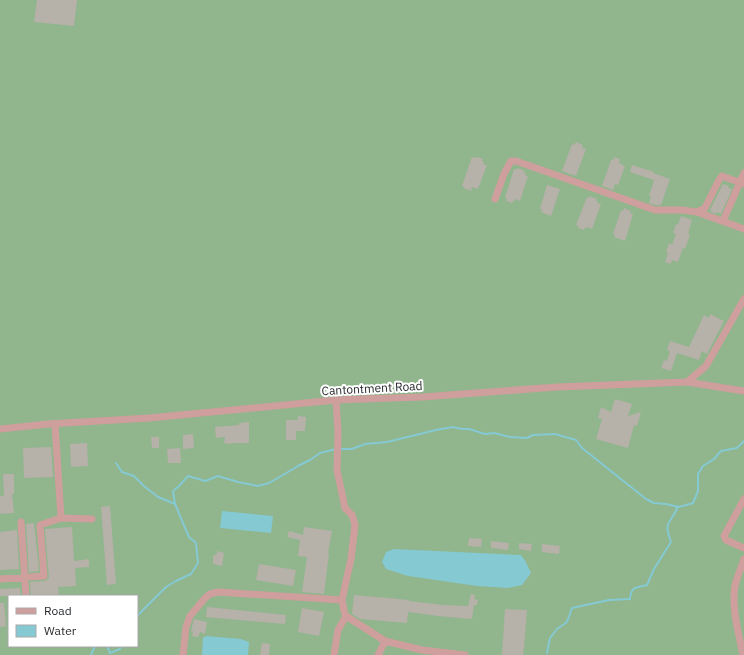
<svg xmlns="http://www.w3.org/2000/svg" width="744" height="655" viewBox="0 0 744 655" font-family="'IBM Plex Sans',sans-serif">
	<rect width="100%" height="100%" fill="#e5e9f2"/>
	<path fill="#91b58d" fill-rule="evenodd" d="M0 0H744V655H0ZM9 596H137V646H9Z"/>
	<path fill="#85c9d2" d="M222 511 273 516 271 533 220 528Z
		M394 549 521 555 526 562 531 573 522 585 508 588 477 586 408 576 386 569 382 562 386 552Z
		M206 636 241 639 249 642 248 655H202L203 638Z"/>
	<g fill="none" stroke-linecap="round" stroke-linejoin="round">
		<path stroke="#85c9d2" stroke-width="2" d="M116 463 122 472 134 476 144 486 158 497 175 504 189 537 196 543 198 563 191 574 176 581 166 587 137 616
			M175 504 173 491 179 486 188 476 205 481 218 476 238 482 258 486 269 483 283 475 298 466 310 460 320 453 336 449H352L365 444 387 442 436 430 453 427 462 429H469L485 434 494 433 510 437 527 438 533 435 555 434 576 440 582 448 646 499 654 503 666 504 679 507 693 503 698 491V474L703 466 714 459 721 451 737 448 744 441
			M107 646 110 653 120 649 121 646
			M547 653 550 638 557 629 567 622 572 608 609 600 630 599C631 586 636 588 647 585L654 569 671 542C664 522 668 526 677 509L676 507
			M91 655 95 646"/>
	</g>
	<path fill="#b6b1a9" d="M37 0H77L74 26 34 22Z
		M576 142 583 145 582 148 586 149 576 176 572 174V175L562 171 572 144 574 145Z
		M472 157 475 158 476 157 483 159 482 161 484 162 483 164 487 165 478 189 472 187 471 191 464 188V187L462 186Z
		M614 157 620 159 619 163 625 166 618 185 615 184 613 190 602 186 611 160H613Z
		M632 165 654 172 653 173 670 179 661 205H656L649 203 651 197 649 196 654 180 630 172Z
		M517 168 525 171 524 173H526L525 175 528 176 520 201 515 199 514 201H513L512 203 506 201 507 199 505 198 514 169 516 170Z
		M723 184 729 186 728 188 732 189 721 214 717 212 716 214 711 212V210H710Z
		M547 185 560 189 551 216 541 212 542 210 540 209Z
		M590 196 597 199 596 201H598L597 203 601 204 592 229 586 227 584 230 578 228V226L576 225 587 197 589 198Z
		M624 208 631 211 630 213 633 214 625 241 614 237 615 234H613L621 210 623 211Z
		M681 216 692 220 688 234 690 235 685 249 683 248 678 262 672 260 671 264 665 262 668 253 666 252 669 243 672 245 676 234 673 233 676 224 678 225Z
		M710 314 724 321 707 354 702 351 699 360 677 353 671 371 661 368 664 360 667 361 670 351 667 350 670 341 689 347 704 315 709 318Z
		M615 399 632 404 628 416 641 412 637 426 634 425 628 448 596 439 602 419 598 418 601 407 611 412Z
		M298 416 306 417 305 431H296V440H286V420H298Z
		M249 422V443H231V444L224 443 225 437 216 438 215 427 239 425V423Z
		M193 434 194 448 183 449V435Z
		M151 437H159V448H152Z
		M87 443 88 466 71 467 70 444Z
		M51 447 53 477 24 478 23 448Z
		M180 448 181 463H168L167 449Z
		M3 474H14V494H12L14 513 0 514V496H4Z
		M110 506 116 584 107 585 101 507Z
		M34 523 39 571 29 572 26 524Z
		M72 527 74 561 89 559V567L75 568 76 586 58 587 59 596H31L30 582 45 581 49 578 45 529Z
		M304 527 332 531 328 553H329L324 594 302 592 307 557 298 556 300 540 287 537 289 531 303 535Z
		M17 530 19 569 0 570V532Z
		M469 538 482 539 481 547 468 546Z
		M491 541 509 543 508 550 491 548Z
		M519 543 532 544 531 551 519 549Z
		M542 544 560 546 559 554 542 552Z
		M217 551 224 553 222 566 213 564V556L217 554Z
		M259 564 296 570 293 586 256 580Z
		M20 588 21 596H0V589Z
		M471 594 475 595 474 599 478 600 477 605H474L472 619 438 616 408 612 407 623 360 619 352 614 354 595 409 600V601L443 605 468 606Z
		M0 603H4L6 626 0 627Z
		M207 607 286 615 285 624 206 617Z
		M302 608 324 612 319 636 298 632Z
		M505 609 527 610 524 648 523 655H502Z
		M194 619 207 622 205 634 200 632 198 637 192 636 193 632 191 631Z
		M262 643 270 644 269 655H260Z"/>
	<g fill="none" stroke-linecap="round" stroke-linejoin="round">
		<path stroke="#cf9f9d" stroke-width="7" d="M495 199 504 174 511 161H516L655 210H682L697 212 744 229
			M697 212 705 208 719 180 722 176 744 184
			M723 221 744 173
			M687 382 706 366 744 299
			M336 400 338 432 337 470 345 508 352 515 355 525 351 559 342 600 344 611 346 616 385 641 422 650 465 655
			M55 424 61 518
			M0 429 48 424 149 418 336 400 422 397 557 387 687 382 744 391
			M744 499 724 536 726 540 744 548
			M21 522 26 596
			M0 579 44 576 40 525 61 518 92 519
			M183 655 186 627 190 616 205 598 210 594 218 592 342 600
			M334 655 338 630 346 616
			M378 655 385 641
			M743 655C739 635 731 606 735 586 737 577 741 568 744 559"/>
	</g>
	<g text-anchor="middle" dominant-baseline="central" stroke-width="4" stroke-linejoin="round" paint-order="stroke">
		<g font-size="12" fill="#27292c" stroke="#fff">
			<text transform="translate(372 388) rotate(-3)">Cantontment Road</text>
		</g>
	</g>
	<rect x="8" y="595" width="130" height="52" fill="#ffffff" stroke="#a9a9ab"/>
	<rect x="16" y="608" width="20" height="6" fill="#cf9f9d" stroke="#a9a9ab"/>
	<text x="44" y="615" font-size="12" fill="#27292c">Road</text>
	<rect x="16" y="625" width="20" height="12" fill="#85c9d2" stroke="#a9a9ab"/>
	<text x="44" y="635" font-size="12" fill="#27292c">Water</text>
</svg>
